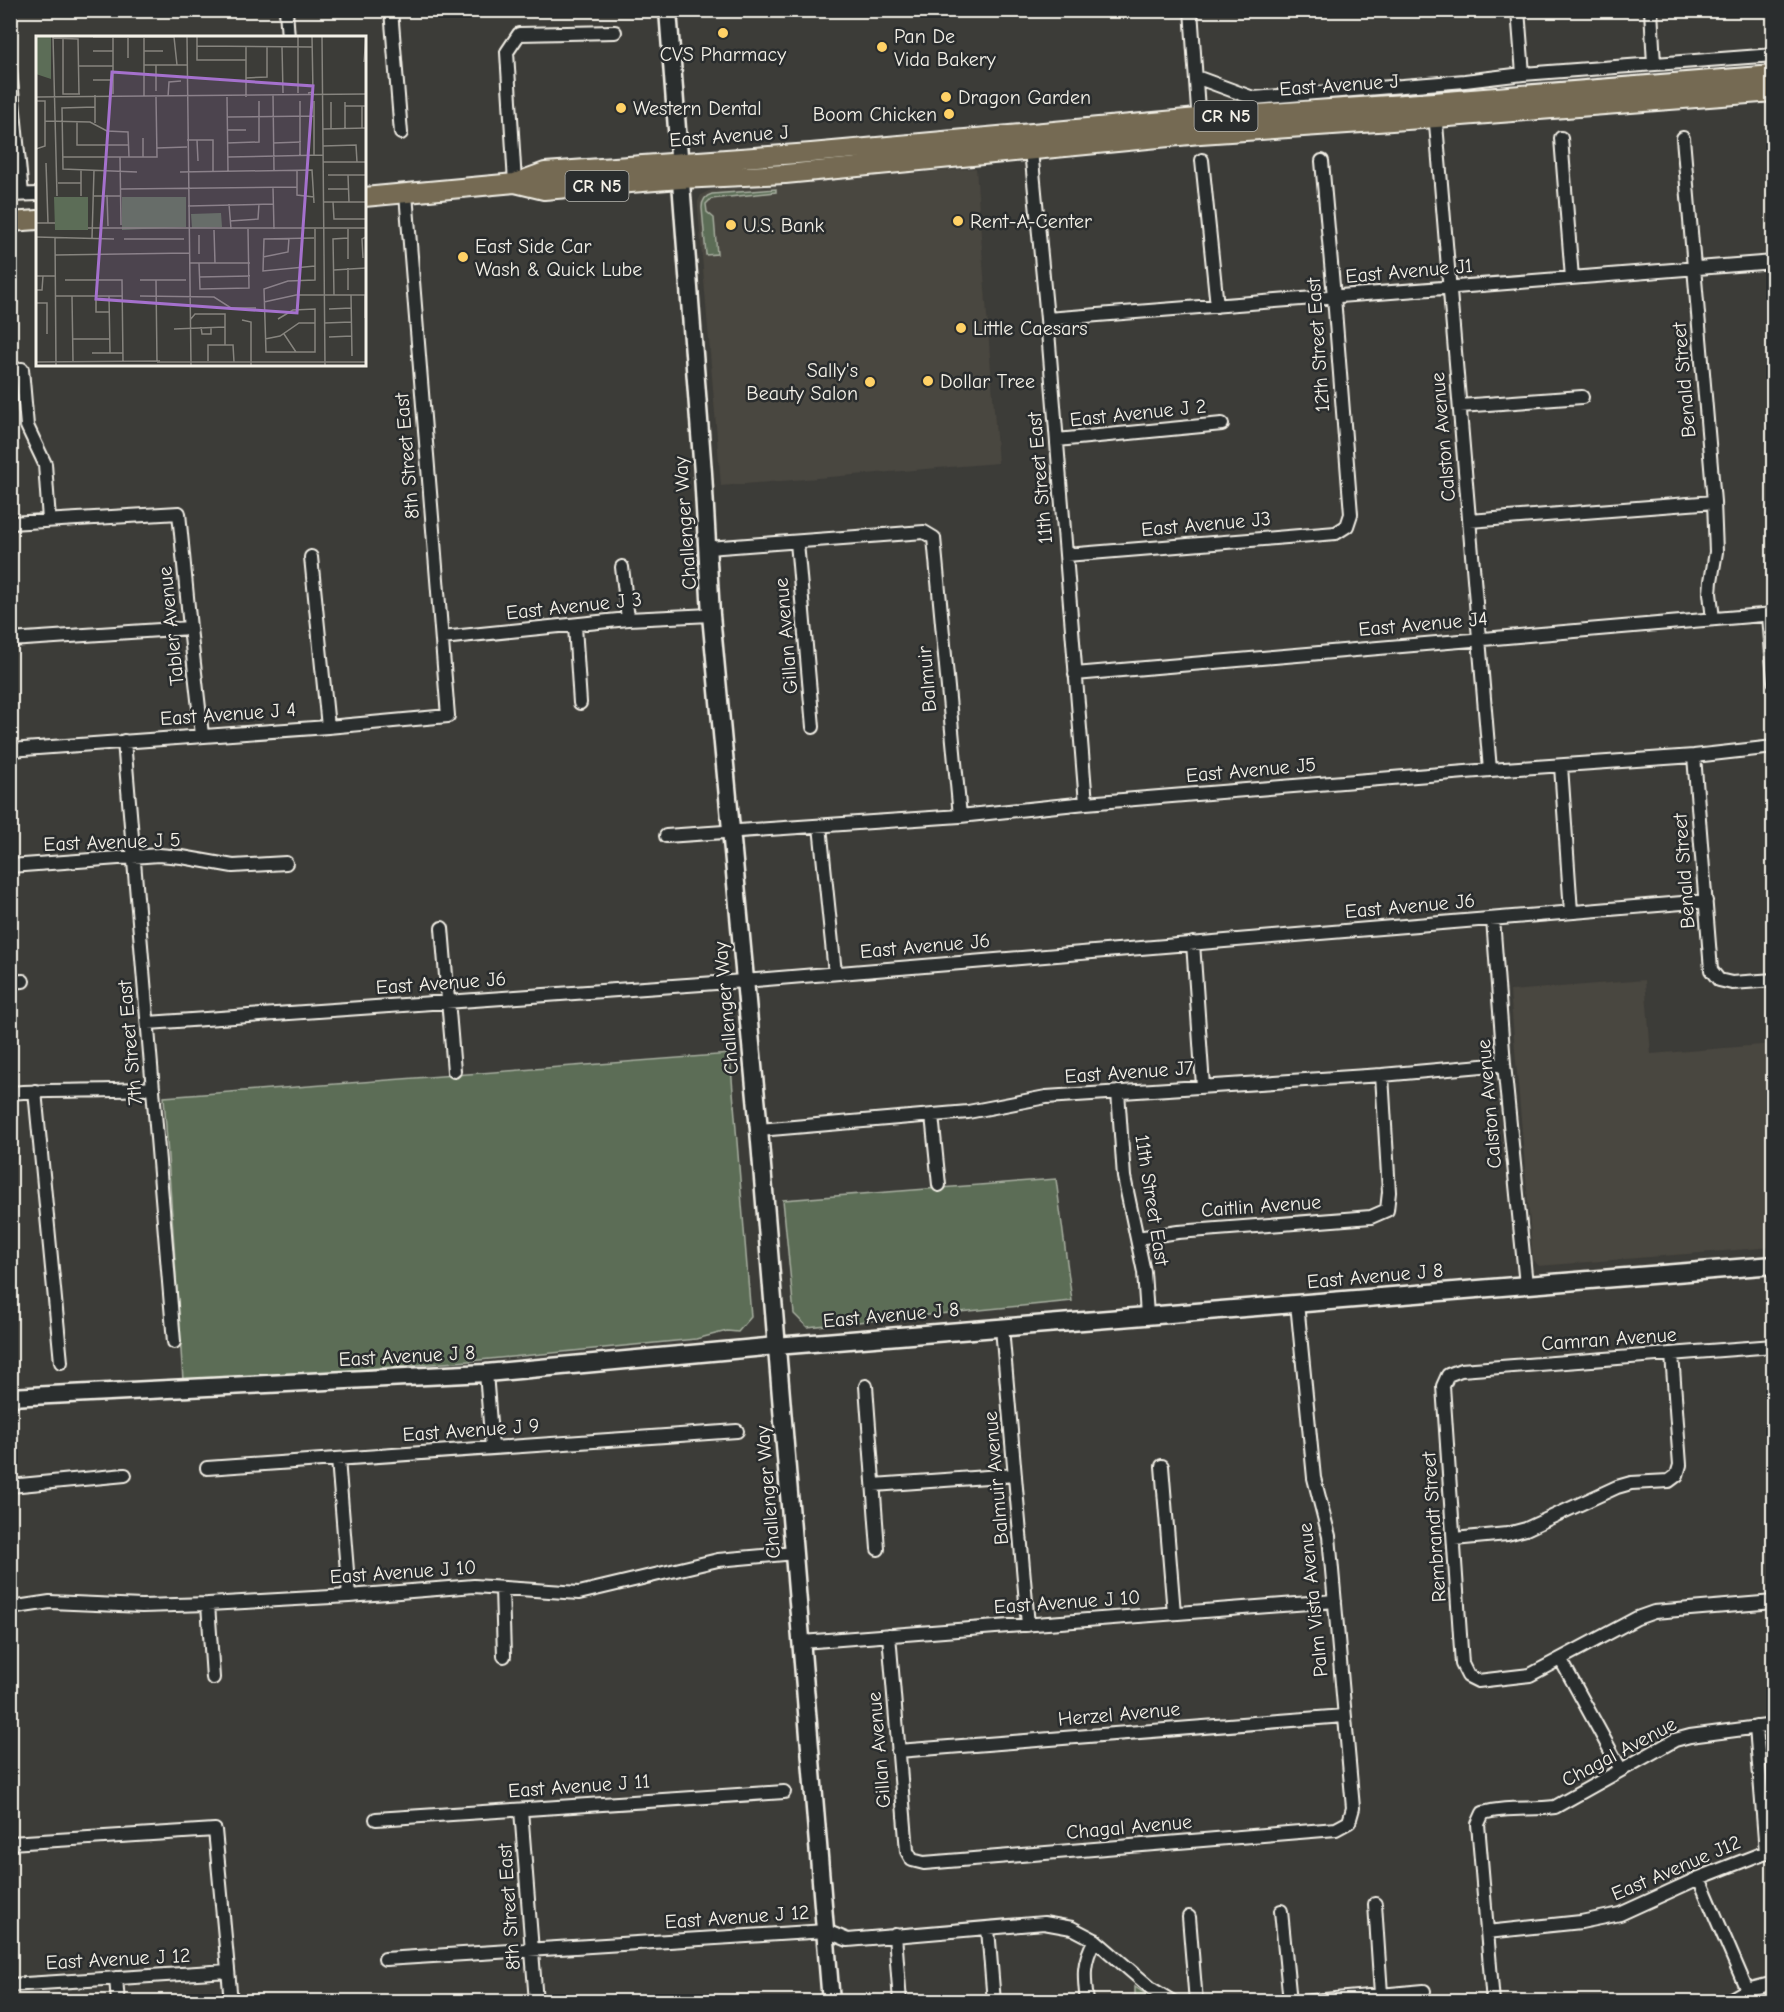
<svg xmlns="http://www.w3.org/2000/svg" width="1784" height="2012" viewBox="0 0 1784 2012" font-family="'Comic Neue',sans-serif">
	<rect width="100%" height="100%" fill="#3c3c38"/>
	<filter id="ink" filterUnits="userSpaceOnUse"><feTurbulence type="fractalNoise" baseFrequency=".0167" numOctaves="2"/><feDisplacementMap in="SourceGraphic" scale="12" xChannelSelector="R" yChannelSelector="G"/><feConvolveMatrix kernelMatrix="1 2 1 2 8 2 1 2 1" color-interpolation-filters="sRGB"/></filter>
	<g filter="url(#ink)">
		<path fill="#49463f" d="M976 168 998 463 721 486 698 208V201L701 195 711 190Z
			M1645 980 1651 1054 1773 1044V1247L1539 1266 1533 1260 1510 991Z"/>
		<path fill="#5c6d57" stroke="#a8afa0" stroke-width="1.5" d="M776 189V192L711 199 706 204 707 212 714 218 717 254 706 255 702 208C702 201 704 196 712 194Z
			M730 1054 751 1317 738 1332 727 1331 696 1339 469 1361 187 1383 183 1380 164 1097Z
			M1056 1179 1072 1301 807 1327 794 1314 783 1200Z
			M1135 1987 1156 2001H1135Z"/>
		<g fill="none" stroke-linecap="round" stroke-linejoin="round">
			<g stroke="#f4f1e8" stroke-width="16">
				<path id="street" d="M286 10 288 38
					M391 10 401 133
					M1191 10 1199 124
					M1518 10 1523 74
					M1651 10 1654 64
					M10 70 22 194
					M1196 77 1253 98 1465 81 1523 74 1774 55
					M1435 112 1490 770
					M1561 138 1572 278
					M1683 138 1714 502 1716 552 1711 581 1710 593 1713 619
					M1031 150 1047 319 1086 803
					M1202 160 1217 306
					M515 183 507 52 519 34 615 32
					M10 195 38 194
					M1047 319 1774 262
					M22 369 27 426 45 464 49 520
					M1460 406 1582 397
					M1057 440 1222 424
					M1470 521 1714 502
					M10 523 179 513 190 628 202 735
					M797 542 813 727
					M708 548 924 532 934 538 960 816
					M1066 555 1336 533 1347 526 1351 514 1334 297 1322 161
					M311 557 328 727
					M622 567 628 619
					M1769 615 1774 681
					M575 626 580 703
					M442 638 628 619 711 615
					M10 640 190 628
					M1075 674 1774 614
					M124 741 174 1342
					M10 750 328 727 448 716 406 194
					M1694 756 1711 970 1719 980 1732 983 1774 980
					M1561 766 1571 912
					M820 826 835 973
					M666 836 960 816 1086 803 1490 770 1694 756 1774 747
					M10 866 159 855 182 857 233 866 286 863
					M1493 919 1504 1064 1526 1285
					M442 928 454 1071
					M1193 943 1203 1086
					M10 982 23 981
					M148 1023 744 981 1706 901
					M35 1091 61 1362
					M1118 1092 1124 1177 1144 1272 1147 1315
					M10 1093C58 1089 106 1092 153 1088
					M932 1115 939 1185
					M759 1130 968 1112 1046 1097 1382 1075 1504 1064
					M1137 1238 1178 1232 1371 1217 1387 1210 1389 1192 1382 1075
					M1002 1328 1028 1625
					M1774 1346 1461 1370 1448 1375 1443 1386 1462 1664 1468 1676 1478 1681 1530 1675 1637 1618 1654 1612 1774 1602
					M486 1373 492 1448
					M866 1386 878 1549
					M338 1459 349 1596
					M1162 1466 1174 1613
					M207 1468 737 1431
					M874 1485 1015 1475
					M10 1486 125 1475
					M1454 1539 1507 1534 1526 1529 1617 1487 1631 1483 1669 1481 1677 1475 1680 1465 1672 1354
					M502 1588 504 1656
					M208 1604 213 1678
					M10 1608 50 1602 142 1606 208 1604 349 1596 474 1586 579 1593 718 1560 795 1553
					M889 1635 907 1851 912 1860 924 1863 1336 1829 1349 1822 1353 1808 1329 1536 1314 1478 1297 1303
					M802 1642 1335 1601
					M1561 1660 1621 1770
					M1756 1727 1766 1852
					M898 1751 1344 1716
					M521 1810 536 2002
					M376 1819 784 1792
					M10 1843 215 1830 231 2002
					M1699 1878 1747 1990
					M1375 1904 1381 1994
					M1281 1911 1290 2002
					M1189 1917 1196 2002
					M988 1929 994 2002
					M1487 1932 1581 1922 1620 1914 1699 1878 1766 1852H1774
					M895 1935 900 2002
					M385 1959 826 1931 848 1940 1044 1923 1072 1928 1095 1940 1152 1989 1173 2002
					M116 1978 118 2002
					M10 1985 228 1971
					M1087 2002C1084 1977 1082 1962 1095 1940
					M1302 2002 1424 1991
					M1493 2002 1478 1824 1483 1813C1506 1806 1531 1810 1555 1807L1675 1740 1690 1736 1774 1725
					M1726 2002 1747 1990 1774 1983"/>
			</g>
			<g stroke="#f4f1e8" stroke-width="21">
				<path id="secondary" d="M668 10 703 473 711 615 759 1130 831 2002
					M10 1397 486 1373 776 1346 1774 1265"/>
			</g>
			<g stroke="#f4f1e8" stroke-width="22">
				<path id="primary" d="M515 183 544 190 680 179 785 174 1200 134 1436 118 1774 92
					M364 197 515 183 545 172 811 153 1198 118 1434 102 1774 75
					M10 222 38 220"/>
			</g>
			<use href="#street" stroke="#2a2d2e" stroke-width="12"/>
			<use href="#secondary" stroke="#2a2d2e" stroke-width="16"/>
			<use href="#primary" stroke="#746b52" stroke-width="18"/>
		</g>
	</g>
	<g fill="#ffd166" stroke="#2a2d2e" stroke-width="2">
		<circle cx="723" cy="33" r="6"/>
		<circle cx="882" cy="47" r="6"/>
		<circle cx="946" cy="97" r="6"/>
		<circle cx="621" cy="108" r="6"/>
		<circle cx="949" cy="114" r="6"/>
		<circle cx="958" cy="221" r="6"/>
		<circle cx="731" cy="225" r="6"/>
		<circle cx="463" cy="257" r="6"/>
		<circle cx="961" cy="328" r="6"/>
		<circle cx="928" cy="381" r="6"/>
		<circle cx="870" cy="382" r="6"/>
	</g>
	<g text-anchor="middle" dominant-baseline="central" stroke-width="5" stroke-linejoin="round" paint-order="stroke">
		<g fill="#2a2d2e" stroke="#b7b6b0" stroke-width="1.5">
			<rect x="1194.5" y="101" width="63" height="30" rx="4.5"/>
			<rect x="565.5" y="171" width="63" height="30" rx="4.5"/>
		</g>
		<g font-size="18" font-weight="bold" fill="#f4f1e8">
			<text x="1226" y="116">CR N5</text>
			<text x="597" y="186">CR N5</text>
		</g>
		<g font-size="20" fill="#f4f1e8" stroke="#2a2d2e" text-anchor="start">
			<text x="894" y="36">Pan De<tspan x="894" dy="23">Vida Bakery</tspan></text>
			<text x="723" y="54" text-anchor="middle">CVS Pharmacy</text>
			<text x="958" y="97">Dragon Garden</text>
			<text x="633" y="108">Western Dental</text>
			<text x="937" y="114" text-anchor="end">Boom Chicken</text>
			<text x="970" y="221">Rent-A-Center</text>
			<text x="743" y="225">U.S. Bank</text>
			<text x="475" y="246">East Side Car<tspan x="475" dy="23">Wash &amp; Quick Lube</tspan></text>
			<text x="973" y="328">Little Caesars</text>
			<text x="858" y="370" text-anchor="end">Sally's<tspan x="858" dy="23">Beauty Salon</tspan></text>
			<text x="940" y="381">Dollar Tree</text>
		</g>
		<g font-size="20" fill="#f4f1e8" stroke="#2a2d2e">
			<text transform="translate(1339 85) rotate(-4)">East Avenue J</text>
			<text transform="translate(729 136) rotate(-4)">East Avenue J</text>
			<text transform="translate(1409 271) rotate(-5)">East Avenue J1</text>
			<text transform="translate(1318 345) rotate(-94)">12th Street East</text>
			<text transform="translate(1684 380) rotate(-95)">Benald Street</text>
			<text transform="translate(1138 413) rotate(-6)">East Avenue J 2</text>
			<text transform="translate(1443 437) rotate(-95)">Calston Avenue</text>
			<text transform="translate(407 456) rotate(-95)">8th Street East</text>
			<text transform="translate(1040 478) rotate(-95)">11th Street East</text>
			<text transform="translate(685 523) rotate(-94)">Challenger Way</text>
			<text transform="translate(1206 524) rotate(-5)">East Avenue J3</text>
			<text transform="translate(574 606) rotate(-6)">East Avenue J 3</text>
			<text transform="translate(1423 624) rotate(-5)">East Avenue J4</text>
			<text transform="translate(171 626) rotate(-96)">Tabler Avenue</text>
			<text transform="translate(786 636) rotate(-95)">Gillan Avenue</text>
			<text transform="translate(927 679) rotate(-95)">Balmuir</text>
			<text transform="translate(228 714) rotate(-4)">East Avenue J 4</text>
			<text transform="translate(1251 770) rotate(-5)">East Avenue J5</text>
			<text transform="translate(112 842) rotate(-2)">East Avenue J 5</text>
			<text transform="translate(1684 871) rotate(-94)">Benald Street</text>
			<text transform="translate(1410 906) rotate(-5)">East Avenue J6</text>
			<text transform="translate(925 946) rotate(-5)">East Avenue J6</text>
			<text transform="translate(441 983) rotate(-4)">East Avenue J6</text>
			<text transform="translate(726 1008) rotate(-95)">Challenger Way</text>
			<text transform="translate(130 1043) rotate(-95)">7th Street East</text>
			<text transform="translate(1129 1072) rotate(-4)">East Avenue J7</text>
			<text transform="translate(1489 1104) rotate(-95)">Calston Avenue</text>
			<text transform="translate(1152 1200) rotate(81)">11th Street East</text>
			<text transform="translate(1261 1206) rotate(-4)">Caitlin Avenue</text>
			<text transform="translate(1375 1276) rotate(-5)">East Avenue J 8</text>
			<text transform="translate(891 1315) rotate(-5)">East Avenue J 8</text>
			<text transform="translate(1609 1339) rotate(-4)">Camran Avenue</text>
			<text transform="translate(407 1356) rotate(-3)">East Avenue J 8</text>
			<text transform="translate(471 1430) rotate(-4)">East Avenue J 9</text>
			<text transform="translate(996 1478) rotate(-95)">Balmuir Avenue</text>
			<text transform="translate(768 1492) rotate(-95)">Challenger Way</text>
			<text transform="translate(1434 1527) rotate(-94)">Rembrandt Street</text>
			<text transform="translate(403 1572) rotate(-4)">East Avenue J 10</text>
			<text transform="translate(1313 1600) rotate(-96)">Palm Vista Avenue</text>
			<text transform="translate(1067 1602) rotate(-4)">East Avenue J 10</text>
			<text transform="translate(1119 1714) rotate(-5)">Herzel Avenue</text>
			<text transform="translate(879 1750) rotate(-95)">Gillan Avenue</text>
			<text transform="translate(1619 1752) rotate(-28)">Chagal Avenue</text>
			<text transform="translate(579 1786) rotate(-4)">East Avenue J 11</text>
			<text transform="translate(1129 1827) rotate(-5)">Chagal Avenue</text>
			<text transform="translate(1676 1868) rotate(-23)">East Avenue J12</text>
			<text transform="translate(509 1907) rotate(-94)">8th Street East</text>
			<text transform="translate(737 1917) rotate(-4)">East Avenue J 12</text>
			<text transform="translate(118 1959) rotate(-3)">East Avenue J 12</text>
		</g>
	</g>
	<g transform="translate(36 36)">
		<rect width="330" height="330" fill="#3c3c38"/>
		<path d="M0 1H15V43L0 38ZM18 161H52V194H19ZM86 161H150V191L86 194ZM185 177 186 191 156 192 155 178Z" fill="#5c6d57"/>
		<path fill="none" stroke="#86847e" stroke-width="1.5" d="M17 1 21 160M57 1H138L141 29M77 1V58M151 1 155 329M161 1V24H210M286 1 289 329M17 2 42 3 43 58M27 2V58H44M161 10 276 11M210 11V61M246 11 247 57M57 15H77M108 15H127M92 22V2M328 26 330 1M108 29H151M120 29V55M42 30H77M210 42 231 41V11M57 44H77M262 57V1M272 57 277 56 276 1M237 59 238 135M0 61 330 58M108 61V2M132 61 133 46 145 45M191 61 192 135M0 65H9V110L0 113M278 65V119M295 66V93M309 66V92M309 70H330M59 71 26 72 27 133 101 136M191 81 278 80M9 85 54 86 71 95 92 96 93 121M41 86V109H92M59 87V59M326 92V70M287 93 330 92M191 94H210M107 102V121M151 104H177V136M161 104 162 125M191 107 223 106V65M237 107 265 106M287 110 320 109 321 126M121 112 151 111M264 120V65M27 121H121L120 61M84 121 85 189M192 121 287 119M287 126H330M10 127 12 187M45 134V160M261 135V159L278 161M144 136 276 134 278 167M292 139H330M312 139 313 166M22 147H45M237 152 238 193M85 153 261 151M292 153H313M71 159 72 190M58 160H85M288 166H330M297 166 298 183H330M193 168 195 193M152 170 237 168M194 185 222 183 223 168M0 187H19M52 192H330M312 193V223M178 194 179 227M163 199V218M0 201 78 203M19 201 20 329M56 202 58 134M278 202 228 203 227 235 279 230M88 203H148M19 219 153 217M227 221 252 216 253 202M327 222 326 203 330 201M153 227H214M163 227 164 253 213 252 212 193M298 234 330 232M0 240H20M163 241 214 240M29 244H86L87 326M104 244H150M120 244 121 326M0 254H6L7 240M312 254V232M298 259 297 203 312 202M315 259 316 320M329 259V282M20 260H86M36 260 37 326M60 260V276H74M73 260 74 317M104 260 178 261 195 272H220M228 266 260 259H330M0 267H11V298M293 273 315 272M242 283 257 274 279 273V316H230L228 253 252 245 279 244V193M154 284 159 278H189V309M206 284 215 286V329M289 287 315 286M165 291 166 298H175V291M138 293 189 291M330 295V321M248 298 260 316M293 301 316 300M37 303H74M229 303 244 300 263 287H279M56 317H87M172 325V309H197L198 326M0 326 124 325M121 326H330"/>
		<path fill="#a571cd" fill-opacity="0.15" stroke="#a571cd" stroke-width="3" d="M76 36 277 50 261 277 60 263Z"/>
		<rect width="330" height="330" fill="none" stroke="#f4f1e8" stroke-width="3"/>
	</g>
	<rect width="1784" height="2012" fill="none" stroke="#2a2d2e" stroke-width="36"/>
	<rect x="18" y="18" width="1748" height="1976" fill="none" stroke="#f4f1e8" stroke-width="2" filter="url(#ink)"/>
</svg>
